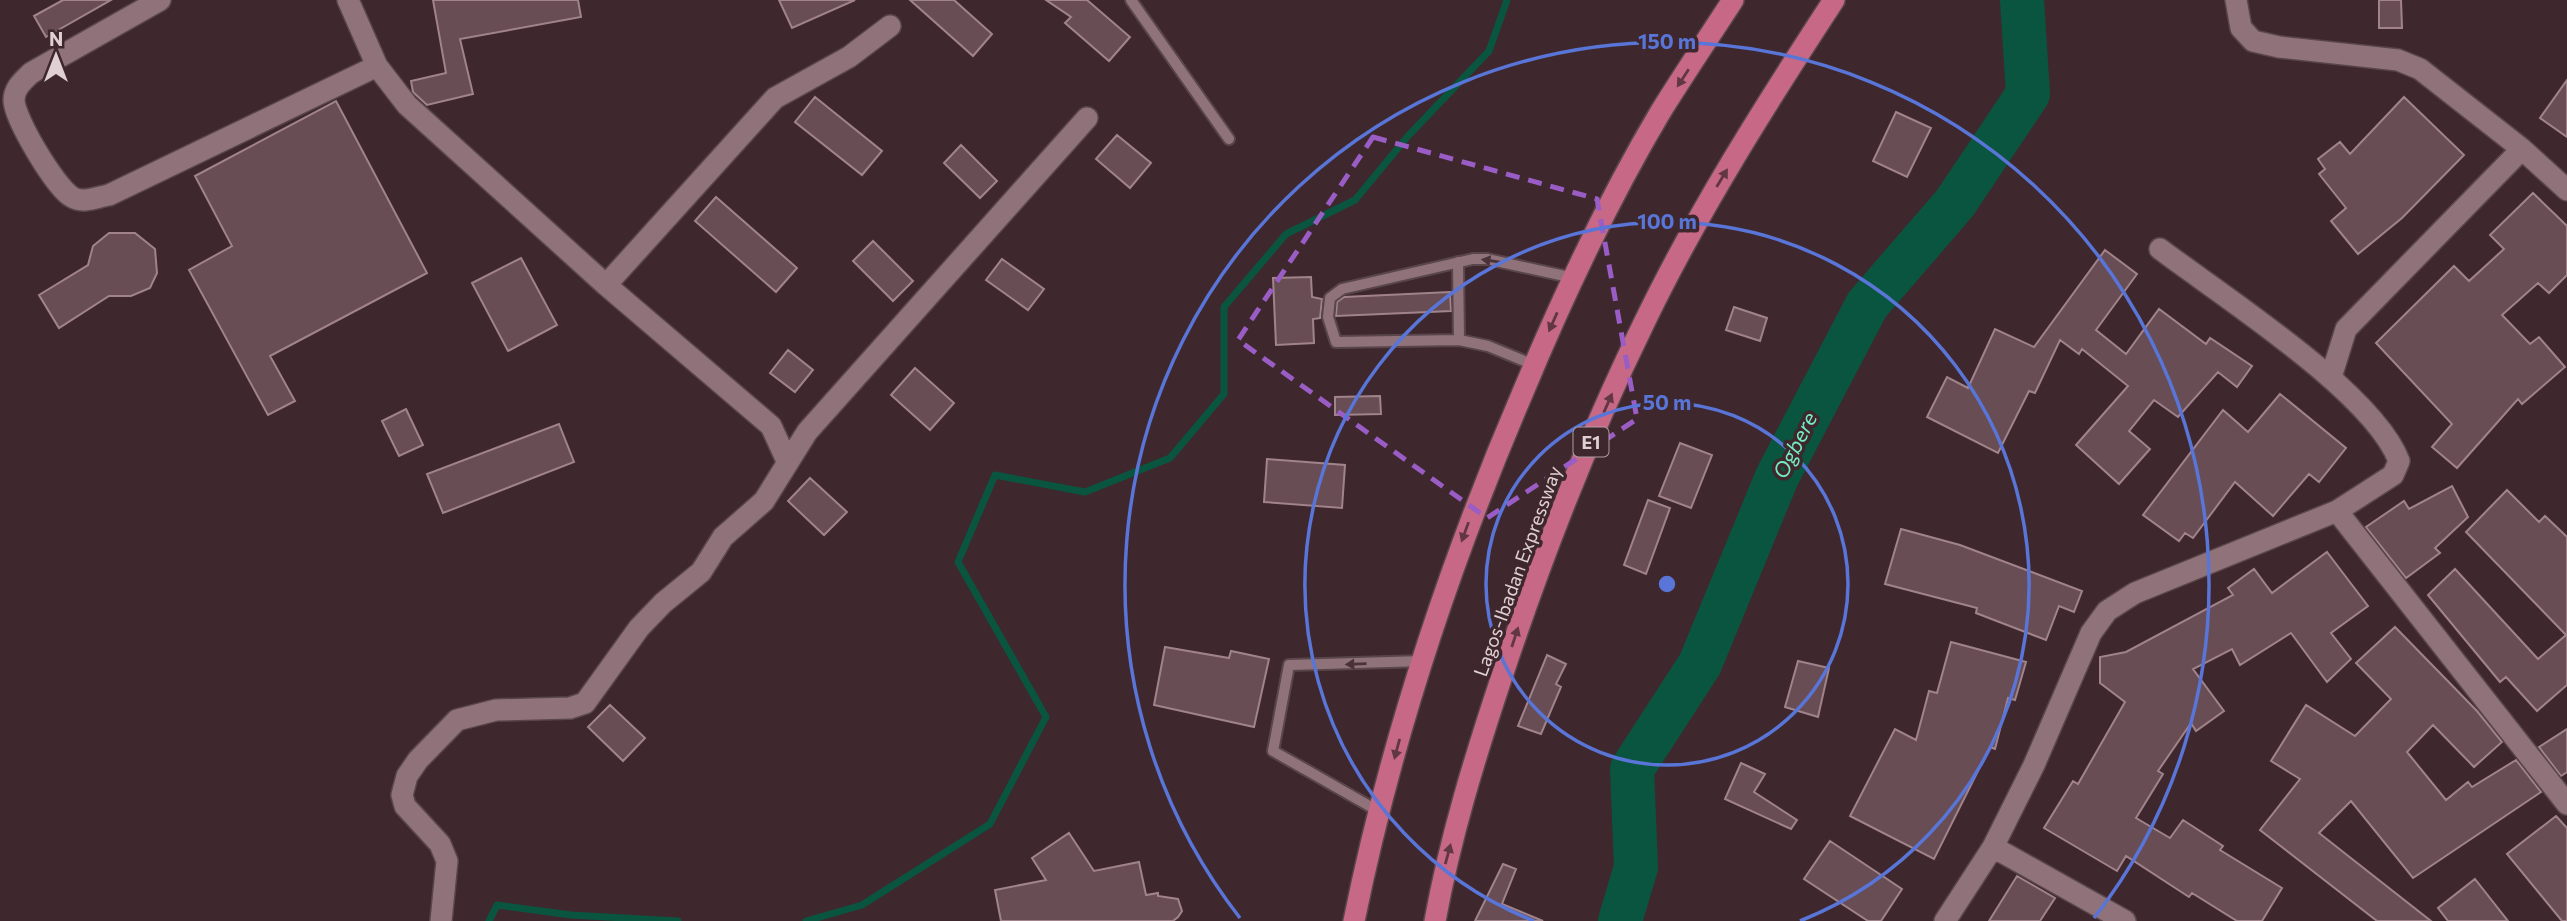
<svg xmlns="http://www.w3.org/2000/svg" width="2567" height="921" viewBox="0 0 2567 921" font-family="Commissioner,sans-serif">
	<rect width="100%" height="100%" fill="#3f272e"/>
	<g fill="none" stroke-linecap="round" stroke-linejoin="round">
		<path stroke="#0a553f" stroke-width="7" d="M489 921 497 905 571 915 678 921
			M806 921 862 905 990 824 1046 717 958 562 995 475 1085 492 1170 458 1224 394V307L1286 234 1355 200 1408 136 1489 51 1507 0"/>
		<path stroke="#0a553f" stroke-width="44" d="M1620 921 1636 867 1632 769 1700 664 1777 477 1867 305 1955 203 2028 94 2022 0"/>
	</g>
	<path fill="#684d55" stroke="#a1838b" stroke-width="2" d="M63 0H111L46 37 34 16Z
		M433 0H578L581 17 460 39 473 94 427 105 413 92 411 81 446 73Z
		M779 0H855L792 28Z
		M910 0H954L992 34 973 56Z
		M1046 0H1087L1130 37 1109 61 1065 23 1071 17Z
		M2379 0H2401L2402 28H2379Z
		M2567 80V137L2540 118Z
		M815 97 882 151 862 175 795 122Z
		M2404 97 2464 155 2402 218 2358 254 2331 221 2346 208 2319 174 2325 169 2318 159 2340 142 2350 154Z
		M336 101 427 273 270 356 295 401 268 415 189 270 232 246 195 176Z
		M1896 112 1931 128 1907 177 1873 161Z
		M1117 135 1151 163 1130 188 1096 159Z
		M961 145 997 181 980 198 944 163Z
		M2533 193 2567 226V275L2549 293 2538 283 2502 315 2530 344 2539 337 2565 367 2522 404 2518 399 2457 468 2432 447 2452 424 2376 343 2454 266 2469 281 2504 249 2490 235Z
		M716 197 797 268 776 292 695 221Z
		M109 233H135L155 249 157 273 150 288 131 296H109L59 328 39 295 88 265 93 246Z
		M873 241 913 281 893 301 853 261Z
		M2105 250 2137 274 2096 330 2126 354 2159 309 2206 344 2210 338 2252 366 2237 387 2218 372 2178 417 2154 400 2129 431 2150 449 2119 484 2076 445 2128 386 2082 349 2079 354 2060 340 2035 393 2029 391 1998 453 1927 417 1947 377 1968 388 1995 329 2034 347Z
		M521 258 557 325 508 351 472 283Z
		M1002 259 1044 289 1028 310 986 280Z
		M1311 277 1312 297 1322 299 1320 318 1313 319 1314 343 1276 345 1273 278Z
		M1450 292 1451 311 1336 316 1337 302 1344 297Z
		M1734 307 1767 318 1760 341 1726 330Z
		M788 350 813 370 795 392 770 373Z
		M915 368 954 403 930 430 891 395Z
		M2280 394 2346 448 2319 482 2309 474 2273 516 2235 482 2193 538 2185 533 2179 541 2143 515 2223 410 2248 432Z
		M1380 396 1381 414 1335 415V397Z
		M406 409 423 445 399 456 382 421Z
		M559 424 574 462 443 513 427 474Z
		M1680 443 1712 455 1691 508 1659 496Z
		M1267 459 1345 465 1342 508 1264 502Z
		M810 478 847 512 824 535 788 501Z
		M2452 486 2468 517 2435 548 2440 553 2406 578 2366 527 2404 501 2409 509Z
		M2507 490 2539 522 2545 516 2567 537V685L2537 711 2506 677 2500 682 2428 595 2455 569 2538 659 2566 635 2466 532Z
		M1648 500 1670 508 1646 574 1624 565Z
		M1901 529 1960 545 2082 591 2074 612 2059 606 2046 640 1976 613 1977 608 1885 584Z
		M2327 552 2368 606 2331 633 2351 659 2327 682 2291 633 2240 665 2232 649 2193 669 2224 711 2196 731 2191 723 2158 771 2163 774 2136 818 2170 838 2183 820 2223 846 2220 850 2282 888 2262 921H2237L2192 893 2189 897 2126 856 2117 871 2044 828 2073 781 2078 784 2125 702 2100 683V657L2126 652 2233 595 2228 588 2254 569 2272 593Z
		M2395 627 2477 711 2502 742 2474 767 2433 725 2407 752 2446 800 2468 782 2472 787 2516 760 2541 792 2413 878 2351 801 2319 833 2431 921H2377L2260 830 2300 779 2271 761 2306 705 2355 736 2391 699 2356 663Z
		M1951 642 2026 662 2015 700 2008 698 1995 749 1990 747 1934 859 1850 816 1895 729 1916 740 1929 691 1937 693Z
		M1165 647 1229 658 1231 651 1269 659 1254 727 1154 705Z
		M1547 655 1566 664 1556 684 1561 687 1541 734 1518 726Z
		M1798 661 1829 668 1818 717 1785 707Z
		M610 705 645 738 623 761 588 727Z
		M2567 729V772L2561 776 2539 747Z
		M1741 763 1765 774 1754 792 1797 820 1791 829 1725 799Z
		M2556 816 2567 828V921H2562L2507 854Z
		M1069 833 1094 871 1139 862 1146 895 1158 893V896L1178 899 1182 911 1178 917 1173 921H1001L995 890 1046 880 1032 858Z
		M1830 841 1902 889 1881 921H1868L1804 879Z
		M1503 864 1516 869 1502 904 1543 921H1475Z
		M2017 876 2055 898 2040 921H1989Z
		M2475 879 2508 921H2448L2438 908Z"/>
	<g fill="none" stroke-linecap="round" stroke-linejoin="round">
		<g stroke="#59464b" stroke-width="14">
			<path id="lane" d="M1131 0 1229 139
				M1458 262 1459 340
				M1534 365 1488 346 1459 340 1336 342 1328 317 1330 298 1342 289 1473 259H1487L1574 278
				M1380 812 1273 751 1289 665 1423 661"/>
		</g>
		<g stroke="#59464b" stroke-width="24">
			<path id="street" d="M160 0 31 73C23 81 14 88 14 100 14 118 55 187 72 197 83 204 97 197 109 195L377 66
				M348 0 377 66 407 105 606 285 771 426 787 461
				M2236 0 2241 28 2253 41 2279 47 2398 60 2420 69 2522 149 2567 190
				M606 285 775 98 849 57 890 26
				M2331 377 2346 329 2522 149
				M2337 511 2567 804
				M1993 847 2125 921
				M441 921 447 861 440 844 405 806 402 795 407 776 418 760 457 720 496 710 570 708 585 703 639 628 663 603 701 572 723 537 764 501 807 432 1087 118
				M1945 921 1993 847 2034 765 2091 633 2107 611 2135 593 2337 511 2393 475 2399 461C2373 392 2222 296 2160 249"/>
		</g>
		<g stroke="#59464b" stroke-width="24">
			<path id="highway" d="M1354 921C1391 739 1450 562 1523 392 1563 296 1608 200 1661 111 1684 74 1709 37 1733 0
				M1435 921C1450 838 1475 757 1502 676 1542 556 1588 437 1644 323 1698 211 1766 104 1834 0"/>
		</g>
		<use href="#lane" stroke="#90737a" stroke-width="10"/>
		<use href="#street" stroke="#90737a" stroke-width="21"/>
		<use href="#highway" stroke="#c76887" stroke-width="21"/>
	</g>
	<defs><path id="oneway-solid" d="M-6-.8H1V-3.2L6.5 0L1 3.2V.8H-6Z" transform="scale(1.75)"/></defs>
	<g fill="#613744">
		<use href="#oneway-solid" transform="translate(1683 78) rotate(123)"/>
		<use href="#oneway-solid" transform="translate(1722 178) rotate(-59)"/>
		<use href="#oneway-solid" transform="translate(1553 322) rotate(114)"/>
		<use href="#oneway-solid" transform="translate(1608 403) rotate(-66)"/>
		<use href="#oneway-solid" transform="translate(1465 532) rotate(110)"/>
		<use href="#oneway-solid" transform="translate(1515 637) rotate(-72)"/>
		<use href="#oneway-solid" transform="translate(1397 749) rotate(105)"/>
		<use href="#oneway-solid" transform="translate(1448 854) rotate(-75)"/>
	</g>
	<g fill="#4b3239">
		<use href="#oneway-solid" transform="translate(1492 261) rotate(-171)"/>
		<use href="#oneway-solid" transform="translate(1356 664) rotate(178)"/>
	</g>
	<path fill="none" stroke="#995dc5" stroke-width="5" stroke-dasharray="14 9" stroke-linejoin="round" d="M1373 137 1597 199 1637 419 1487 518 1238 340Z"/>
	<g fill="none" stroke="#5875d7" stroke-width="3.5">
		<circle cx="1667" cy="584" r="181"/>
		<path d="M1534 921A362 362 0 1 1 1800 921"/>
		<path d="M1240 918A542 542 0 1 1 2094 918"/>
	</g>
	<g text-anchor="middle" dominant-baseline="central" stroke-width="7" stroke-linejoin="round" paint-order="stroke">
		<rect fill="#3f272e" stroke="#b09da2" stroke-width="2" x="1573.5" y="427.5" width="35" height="29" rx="5"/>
		<g font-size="18" font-weight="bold" fill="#e0d0d4">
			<text x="1591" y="442">E1</text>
		</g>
		<g font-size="19" fill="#e0d0d4" stroke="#3f272e">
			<text transform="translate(1517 571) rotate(-70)">Lagos-Ibadan Expressway</text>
		</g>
		<g font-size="21" font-style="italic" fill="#73edc1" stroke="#3f272e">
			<text transform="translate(1794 445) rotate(-63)">Ogbere</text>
		</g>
	</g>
	<circle cx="1667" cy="584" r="10" fill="#5875d7" stroke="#3f272e" stroke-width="3.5"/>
	<g font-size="21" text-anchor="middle" font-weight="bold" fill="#5875d7" stroke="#3f272e" stroke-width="7" stroke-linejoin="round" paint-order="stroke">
		<text x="1667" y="49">150 m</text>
		<text x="1667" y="229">100 m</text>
		<text x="1667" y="410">50 m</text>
	</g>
	<g transform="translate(56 56)" stroke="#3f272e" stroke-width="5" paint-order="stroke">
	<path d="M0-5L12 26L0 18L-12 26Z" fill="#e0d0d4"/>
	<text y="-10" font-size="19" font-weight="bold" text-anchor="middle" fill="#e0d0d4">N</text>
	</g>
</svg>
